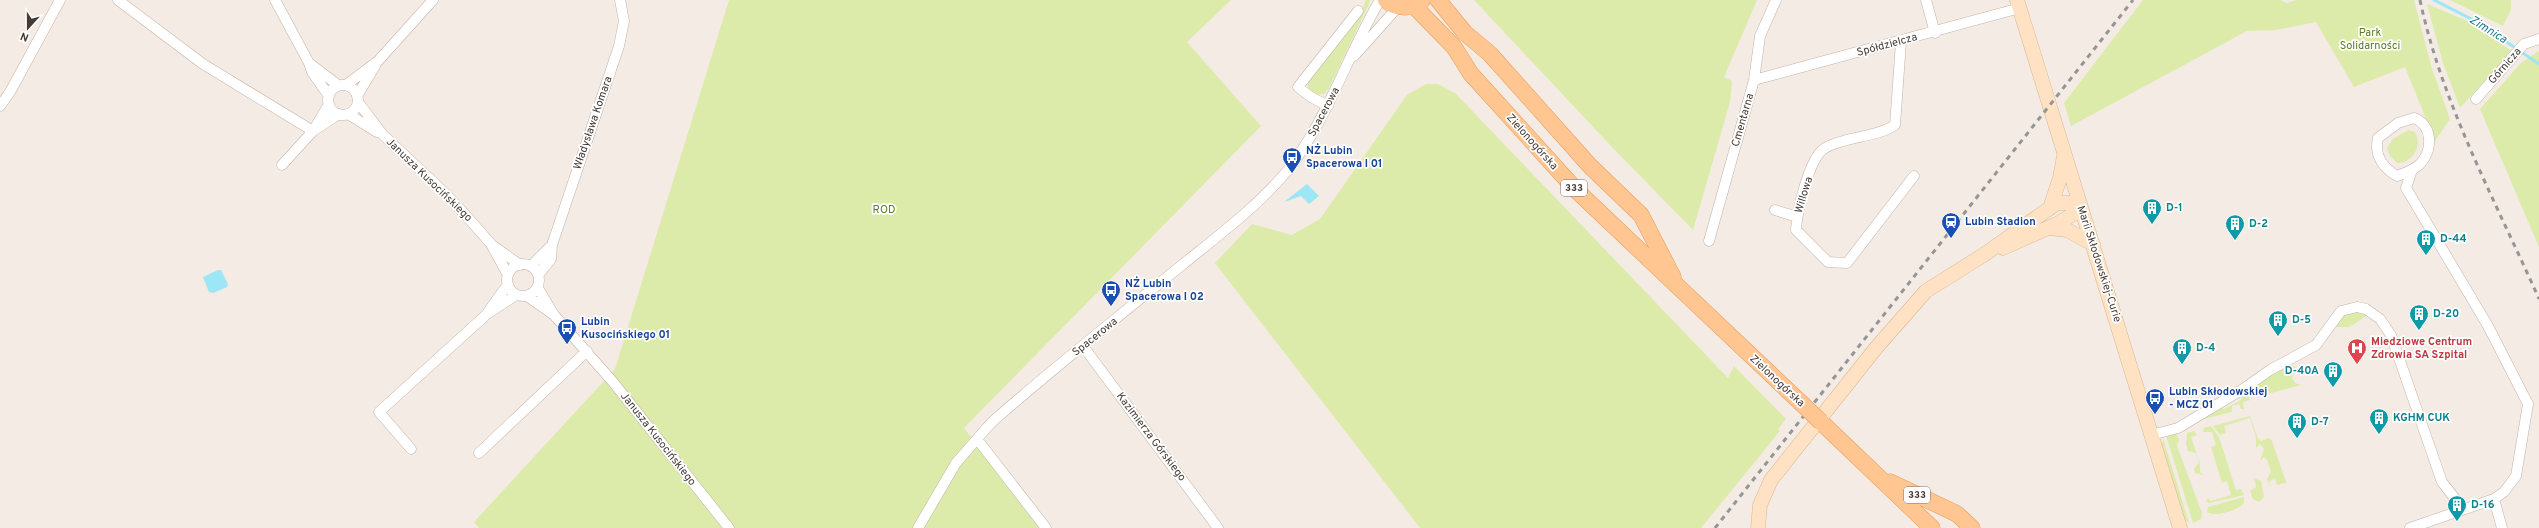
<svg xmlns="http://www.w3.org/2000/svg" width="2539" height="528" viewBox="0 0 2539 528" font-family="Overpass,sans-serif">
	<rect width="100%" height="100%" fill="#f3ebe4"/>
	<path fill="#ddebaa" d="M729 0H1231L1187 42 1261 126 964 428 1043 528H479L474 522 615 369Z
		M1366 0H1370L1369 4 1329 88 1324 94 1317 95 1308 89V82L1362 15 1360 13Z
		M1474 0H1757L1724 77 1732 81 1730 102 1693 230 1611 146Z
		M2143 0H2280L2287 3 2296 0H2414L2432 69 2450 119 2435 141 2405 67 2354 87 2316 22 2276 30 2247 31 2071 126 2064 103Z
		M2450 0H2511V10L2503 26Z
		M2427 4 2465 20 2512 51 2460 108 2443 63Z
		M2539 51V247L2480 109 2521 63Z
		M1426 84H1438L1456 94 1728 378 1734 366 1786 419 1778 429 1780 431 1701 528H1420L1215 263 1252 224 1292 235 1320 219 1407 95Z
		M2408 130 2415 132C2423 145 2413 163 2397 163L2390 156 2387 148 2393 139Z
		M2355 310 2368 315 2351 326 2350 323V327H2334L2340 317Z
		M2286 364 2288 367 2292 365 2296 367 2292 378 2295 383 2301 385 2260 396 2257 385Z
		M2247 392 2250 400 2243 402 2244 409H2241L2239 404 2232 406V412L2200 420 2219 407 2224 409 2241 400 2242 395Z
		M2250 416 2258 439 2261 441 2269 438 2272 441 2286 482 2285 485 2284 483 2277 485 2275 479 2269 481 2270 487 2267 479 2271 472 2267 460 2264 457 2260 461 2264 449 2260 444 2256 448V438L2250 418 2224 426 2226 433 2220 435 2213 426Z
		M2211 426 2219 437 2236 490 2241 489 2244 495 2209 503 2206 501 2208 498 2211 501 2231 495 2227 481 2222 483 2211 447 2216 445 2212 432H2203L2204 428Z
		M2194 431 2197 435 2191 437 2200 464V472L2204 475 2195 473 2194 468 2199 463 2196 453 2188 451 2186 444 2187 433Z
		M2176 433 2179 440 2177 446 2202 513 2201 519 2193 523 2166 435Z
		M2163 438 2189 523 2183 519 2161 449Z
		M2254 478 2261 481 2264 497 2259 502 2253 499 2250 491 2256 487Z
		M2244 497V503C2239 510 2214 518 2207 512L2208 507Z"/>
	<path fill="#9ce6f5" d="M1307 184 1319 196 1309 204 1301 196 1284 202Z
		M218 270H221L228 284 227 287 213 293 209 292 203 277Z"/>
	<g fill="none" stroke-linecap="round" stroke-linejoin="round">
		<path stroke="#9ce6f5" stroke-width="3" d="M2434 0 2479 23 2539 64"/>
		<g stroke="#c2b3a9" stroke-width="11">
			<path id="street" d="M118 0 203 64 313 131
				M275 0 309 63 312 72 329 96
				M1926 0 1935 33
				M1901 42 1895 125C1875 138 1846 136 1825 148 1809 157 1797 212 1796 230L1828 262 1847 263 1914 176
				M1354 56 1398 7
				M309 63 338 85
				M1754 80 2020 8
				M346 85 378 61 433 0
				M328 100a15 15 0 1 1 30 0a15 15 0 1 1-30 0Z
				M357 96 375 66
				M2476 99 2524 44 2539 39
				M358 102 383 135 446 194 470 220 491 244 508 275
				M0 106 10 92 60 0
				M1328 106 1311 97 1298 87 1358 11
				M348 114 377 132
				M2414 118C2433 125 2433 150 2420 164 2414 170 2405 173 2397 176 2383 168 2374 155 2378 138L2398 123Z
				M313 131 329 104
				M282 165 313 131 339 114
				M2412 170 2406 188 2488 326 2528 404 2516 476 2504 492 2494 499 2502 528
				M1775 210 1797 217
				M1709 241 1754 80 1760 36 1776 0
				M492 245 520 265
				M507 280a16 16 0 1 1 32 0a16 16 0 1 1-32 0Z
				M531 266 552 245
				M538 275 551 259 552 245 619 46 624 21 620 0
				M538 288 554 315 613 382 729 528
				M527 296 554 315
				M488 312 508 284
				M1083 346 1218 528
				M2151 435 2178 428 2243 389 2270 370 2316 345 2341 311 2357 307 2366 309 2380 319 2391 335 2442 482 2463 509
				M977 439 1046 528
				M411 449 379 412 487 314 516 295
				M479 453 587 351
				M918 528 956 463 991 423C1053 368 1118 317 1182 265 1219 235 1258 206 1288 170 1328 118 1347 56 1380 0
				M2410 528 2494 499"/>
		</g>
		<g stroke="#dab693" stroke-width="15">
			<path id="secondary" d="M2017 0 2180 528
				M2050 208 2060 178 2064 156
				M2050 228 2067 230 2093 244
				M2003 248 2059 223 2081 209
				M1758 528 1760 505 1771 480 1876 348 1926 291 1982 256 2057 203H2072L2081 209"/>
		</g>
		<g stroke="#ec9d5a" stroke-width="17">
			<path id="primary" d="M1386 0C1396 9 1411 9 1422 1
				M1438 0 1465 33 1490 54 1590 166 1641 215 1673 277
				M1414 6 1454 47 1471 74 1577 191 1800 402
				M1821 422 1932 528
				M1890 482 1957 514 1972 528"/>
		</g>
		<use href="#street" stroke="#fff" stroke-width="10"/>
		<use href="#secondary" stroke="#ffe2c3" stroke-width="14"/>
		<use href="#primary" stroke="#ffc692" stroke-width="16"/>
		<path stroke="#959595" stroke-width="3" stroke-dasharray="5 5" stroke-linecap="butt" d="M2420 0C2442 104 2496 202 2539 299
			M1715 528 2133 0"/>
		<g stroke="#ec9d5a" stroke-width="17" stroke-linecap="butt">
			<path id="primary-bridge" d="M1800 402 1821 422"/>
		</g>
		<use href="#primary-bridge" stroke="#ffc692" stroke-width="16"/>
	</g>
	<defs>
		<g id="bus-pin" transform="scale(1)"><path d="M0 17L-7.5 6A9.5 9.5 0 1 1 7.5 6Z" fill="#1a4fb4" stroke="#fff"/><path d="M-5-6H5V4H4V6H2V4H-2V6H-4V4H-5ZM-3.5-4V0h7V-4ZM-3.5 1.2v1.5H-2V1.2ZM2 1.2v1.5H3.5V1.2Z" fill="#fff"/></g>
		<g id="building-pin" transform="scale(1)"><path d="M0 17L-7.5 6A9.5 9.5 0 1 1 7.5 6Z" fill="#0f9aa8" stroke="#fff"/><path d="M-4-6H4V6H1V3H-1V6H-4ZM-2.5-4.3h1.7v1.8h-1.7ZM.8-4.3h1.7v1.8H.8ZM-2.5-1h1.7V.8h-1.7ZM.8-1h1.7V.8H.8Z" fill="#fff"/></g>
		<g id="station-pin" transform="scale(1)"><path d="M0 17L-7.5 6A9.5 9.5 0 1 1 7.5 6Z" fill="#1a4fb4" stroke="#fff"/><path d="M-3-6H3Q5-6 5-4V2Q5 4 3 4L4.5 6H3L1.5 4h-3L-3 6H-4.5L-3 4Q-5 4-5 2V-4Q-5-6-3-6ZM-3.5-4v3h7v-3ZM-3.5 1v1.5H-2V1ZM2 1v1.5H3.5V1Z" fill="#fff"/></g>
		<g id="hospital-pin" transform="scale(1)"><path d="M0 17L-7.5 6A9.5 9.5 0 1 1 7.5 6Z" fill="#e0444e" stroke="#fff"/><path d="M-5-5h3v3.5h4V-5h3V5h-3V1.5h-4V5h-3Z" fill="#fff"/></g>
	</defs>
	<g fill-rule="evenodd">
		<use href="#bus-pin" x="1292" y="157"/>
		<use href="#building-pin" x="2152" y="208"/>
		<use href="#station-pin" x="1951" y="222"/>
		<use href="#building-pin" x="2235" y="224"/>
		<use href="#building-pin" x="2426" y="239"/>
		<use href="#bus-pin" x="1111" y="290"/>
		<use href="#building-pin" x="2419" y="314"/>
		<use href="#building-pin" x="2278" y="320"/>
		<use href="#bus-pin" x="567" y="328"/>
		<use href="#building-pin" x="2182" y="348"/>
		<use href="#hospital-pin" x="2357" y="348"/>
		<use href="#building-pin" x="2333" y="371"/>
		<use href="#bus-pin" x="2155" y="398"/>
		<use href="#building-pin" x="2379" y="418"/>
		<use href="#building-pin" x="2297" y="422"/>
		<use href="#building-pin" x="2457" y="505"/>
	</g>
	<g text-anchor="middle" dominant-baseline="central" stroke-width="3.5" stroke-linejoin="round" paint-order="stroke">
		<g fill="#fff" stroke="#7e7571" stroke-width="1">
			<rect x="1561" y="180" width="26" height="16" rx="3"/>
			<rect x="1904" y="487" width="26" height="16" rx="3"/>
		</g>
		<g font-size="10" font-weight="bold" fill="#463a34">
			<text x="1574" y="188">333</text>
			<text x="1917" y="495">333</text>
		</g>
		<g font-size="11" fill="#5a7c23" stroke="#fff">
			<text x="2370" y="33">Park<tspan x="2370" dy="13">Solidarności</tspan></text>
			<text x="884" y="210">ROD</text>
		</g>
		<g font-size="11" fill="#463a34" stroke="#fff">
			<text transform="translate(1887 45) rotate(-15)">Spółdzielcza</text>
			<text transform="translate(2505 66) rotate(-49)">Górnicza</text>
			<text transform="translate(1324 112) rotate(-62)">Spacerowa</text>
			<text transform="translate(1743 120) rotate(-74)">Cmentarna</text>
			<text transform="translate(593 123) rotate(-71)">Władysława Komara</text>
			<text transform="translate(1532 142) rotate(48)">Zielonogórska</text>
			<text transform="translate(429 180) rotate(44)">Janusza Kusocińskiego</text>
			<text transform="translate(1804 195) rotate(-73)">Willowa</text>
			<text transform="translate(2099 264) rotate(72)">Marii Skłodowskiej-Curie</text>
			<text transform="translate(1095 337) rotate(-39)">Spacerowa</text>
			<text transform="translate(1777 381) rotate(43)">Zielonogórska</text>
			<text transform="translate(1151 437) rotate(53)">Kazimierza Górskiego</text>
			<text transform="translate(658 439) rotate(52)">Janusza Kusocińskiego</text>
		</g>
		<g font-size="11" font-weight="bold" fill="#164399" stroke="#fff" text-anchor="start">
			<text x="1306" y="151">NŻ Lubin<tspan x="1306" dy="13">Spacerowa I 01</tspan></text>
			<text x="1965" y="222">Lubin Stadion</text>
			<text x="1125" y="284">NŻ Lubin<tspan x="1125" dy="13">Spacerowa I 02</tspan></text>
			<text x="581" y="322">Lubin<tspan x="581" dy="13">Kusocińskiego 01</tspan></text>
			<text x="2169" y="392">Lubin Skłodowskiej<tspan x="2169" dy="13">- MCZ 01</tspan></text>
		</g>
		<g font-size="11" font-weight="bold" fill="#0d838f" stroke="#fff" text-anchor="start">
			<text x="2166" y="208">D-1</text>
			<text x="2249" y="224">D-2</text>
			<text x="2440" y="239">D-44</text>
			<text x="2433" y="314">D-20</text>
			<text x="2292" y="320">D-5</text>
			<text x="2196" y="348">D-4</text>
			<text x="2319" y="371" text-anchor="end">D-40A</text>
			<text x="2393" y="418">KGHM CUK</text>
			<text x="2311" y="422">D-7</text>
			<text x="2471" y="505">D-16</text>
		</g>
		<g font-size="11" font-weight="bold" fill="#be3a42" stroke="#fff" text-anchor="start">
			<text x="2371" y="342">Miedziowe Centrum<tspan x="2371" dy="13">Zdrowia SA Szpital</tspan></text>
		</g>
		<g font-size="12" font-style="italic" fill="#217b8f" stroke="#fff">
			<text transform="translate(2488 30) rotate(32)">Zimnica</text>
		</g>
	</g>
	<g transform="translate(28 28) rotate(201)" stroke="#ffffff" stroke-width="3" paint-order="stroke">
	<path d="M0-3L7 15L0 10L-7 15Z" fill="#463a34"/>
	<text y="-6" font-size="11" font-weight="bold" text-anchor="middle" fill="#463a34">N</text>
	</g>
</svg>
